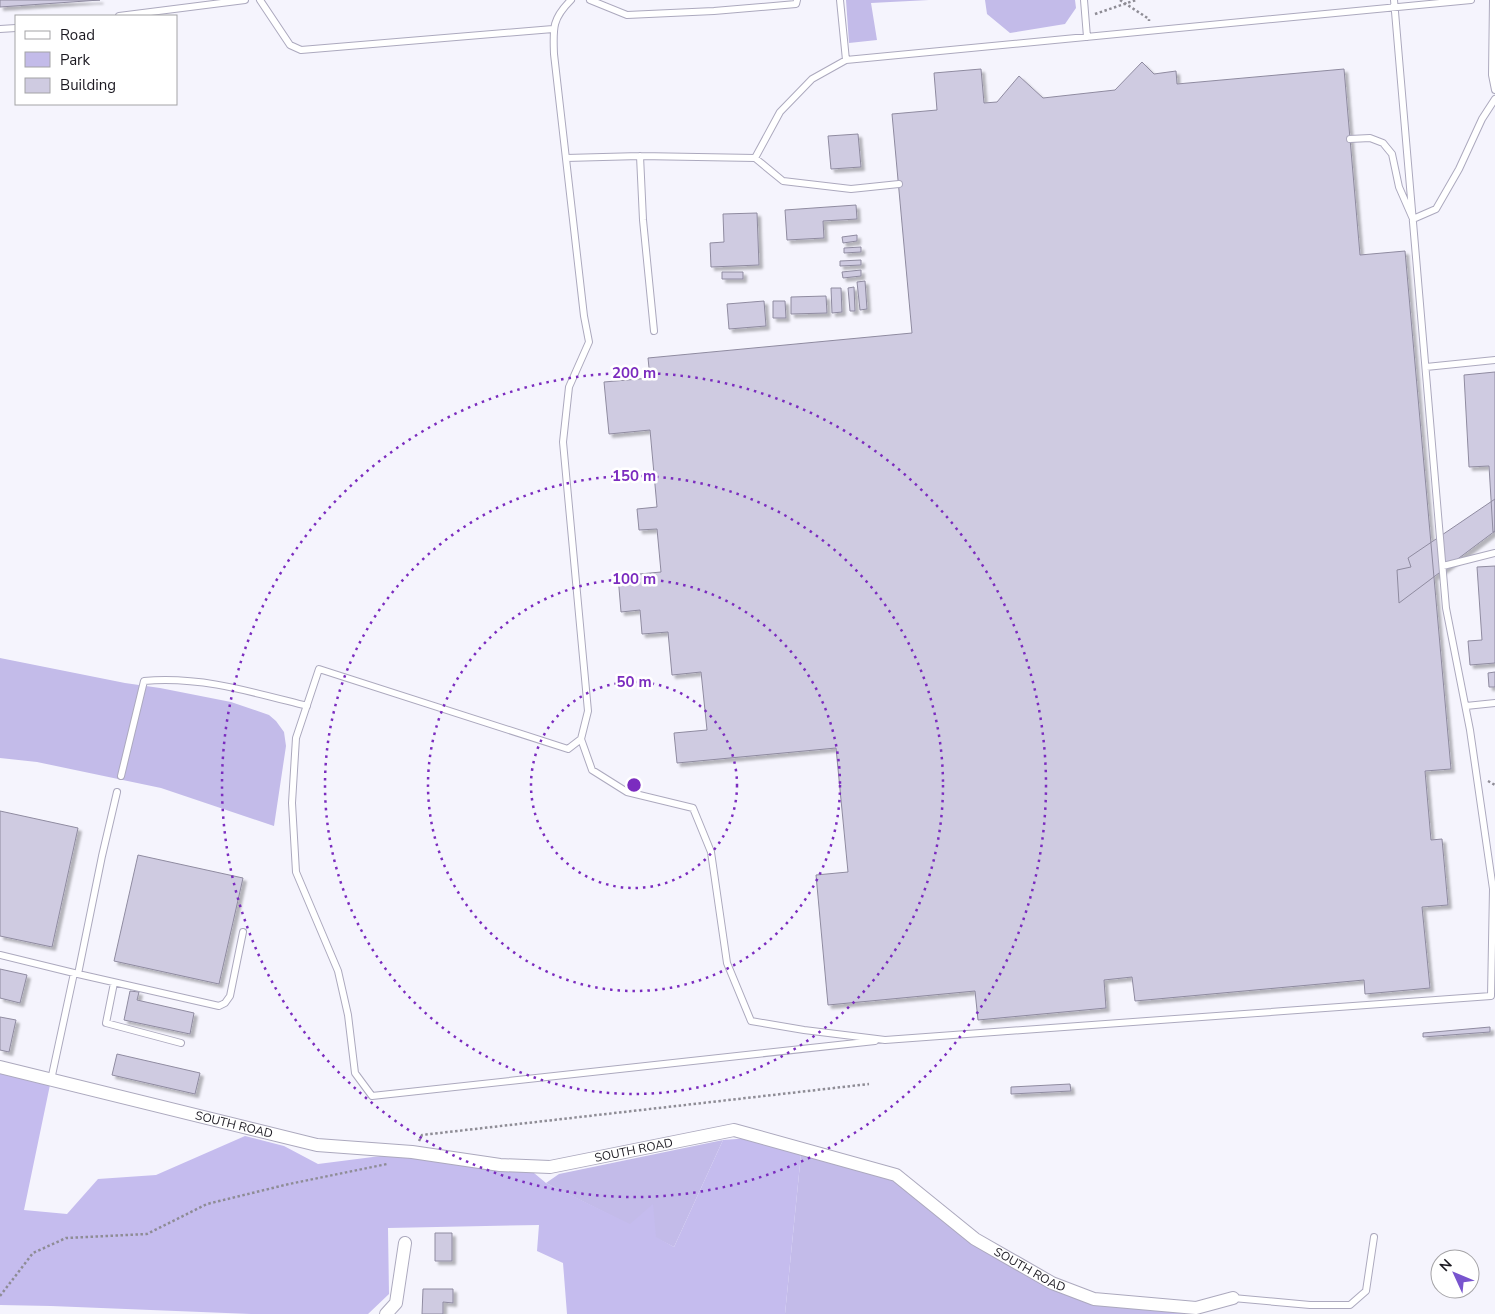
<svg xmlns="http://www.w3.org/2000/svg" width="1495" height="1314" viewBox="0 0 1495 1314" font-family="'Nunito Sans',sans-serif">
	<defs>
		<filter id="shadow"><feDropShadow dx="3.5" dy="3.5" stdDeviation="1" flood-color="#0004"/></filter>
	</defs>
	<rect width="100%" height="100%" fill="#f5f4fd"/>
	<path fill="#c3bbe9" d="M846 0H929L871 3 877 40 849 43Z
		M985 0H1075L1076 8 1065 24 1010 33 987 14Z
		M0 658 125 683 160 688 231 702 269 715 276 721 284 732 286 746 274 826 161 788 37 762 0 758Z
		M723 1140 674 1247 546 1183 559 1174Z
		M801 1154 896 1175 975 1239 1094 1299 1196 1314H785Z"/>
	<path fill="#c5bcee" d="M0 1067 51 1080 24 1210 67 1214 98 1179 156 1175 245 1136 284 1146 318 1164 412 1152 534 1173 546 1183 630 1224 653 1204 656 1237 674 1247 723 1140 750 1138 801 1154 785 1314H567L563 1263 537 1251 539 1225 388 1228 389 1294 368 1314H251L51 1306 0 1305Z"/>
	<path fill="#cfcbe1" stroke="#8f8ba0" filter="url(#shadow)" d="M0 0H100L0 7Z
		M1142 62 1154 74 1176 71 1177 84 1344 69 1360 255 1405 251 1451 769 1425 771 1431 840 1442 839 1448 905 1422 907 1430 988 1365 994 1364 980 1135 1001 1132 977 1104 980 1106 1008 978 1020 975 991 828 1005 816 875 848 872 836 748 677 763 674 733 707 730 701 672 672 675 668 632 642 634 640 610 621 612 618 576 661 572 657 529 639 530 637 509 657 507 650 430 609 434 604 382 650 378 648 358 912 333 892 114 937 110 934 73 981 69 984 103 997 102 1019 76 1043 98 1115 90Z
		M858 134 861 167 831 169 828 136Z
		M856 205 857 219 823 221 824 238 787 240 785 210Z
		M757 213 759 265 711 267 710 243 724 242 723 214Z
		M857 235V241L843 243 842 237Z
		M861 247V252L844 253V248Z
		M861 260V265L840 266V261Z
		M861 270V276L843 278 842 272Z
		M722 272H743V279H722Z
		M865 281 867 309 860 310 857 282Z
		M854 287 855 311H850L848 288Z
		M831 288H841L842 312 832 313Z
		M826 296 827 313 791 314V297Z
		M764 301 766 326 729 329 727 304Z
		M773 301H785L786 318H773Z
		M1495 372V532H1493L1489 466 1469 467 1464 375Z
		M1495 499V531L1399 603 1397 570 1411 567 1408 558Z
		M1495 566V663L1470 665 1468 641 1482 640 1477 567Z
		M1495 672V687H1489L1488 673Z
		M0 811 78 828 52 947 0 936Z
		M138 855 243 878 219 984 114 961Z
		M0 969 27 975 20 1003 0 998Z
		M130 991 139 992 137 1000 194 1013 190 1034 124 1020Z
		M0 1017 16 1020 9 1052 0 1050Z
		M1490 1027V1032L1423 1037V1033Z
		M117 1054 200 1073 195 1094 112 1075Z
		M1070 1084 1071 1091 1011 1094V1087Z
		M435 1233H452V1261H435Z
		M423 1289H453V1303L443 1302V1314H422Z"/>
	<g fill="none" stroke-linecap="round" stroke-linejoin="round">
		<g stroke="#aca9be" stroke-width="8">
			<path id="lane" d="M260 0 290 45 301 50 553 29
				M571 0C552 19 553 28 554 54L584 316 589 342 569 387 563 442 588 711 581 739 568 749 319 669 296 738 292 803 296 872 338 971 348 1015 355 1073 372 1096 875 1041
				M590 0 627 15 714 11 796 4 797 0
				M840 0 846 60
				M1084 0 1087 37
				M1493 0 1492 75 1495 90
				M119 16 245 0
				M0 29 16 28
				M1350 139 1370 138 1383 143 1392 154 1399 187 1413 219 1436 209 1459 169 1482 119 1495 99
				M640 156 643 220 654 331
				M566 158 640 156 755 158 780 112 812 79 846 60 1471 0
				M755 158 783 181 851 189 899 184
				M1426 367 1495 360
				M1443 566 1495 553
				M1466 706 1495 703
				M581 739 592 770 627 792 693 808 711 852 727 963 751 1021 804 1030 885 1040 1491 996 1493 889 1470 730 1446 608 1394 0
				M121 776 144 681C201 676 252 692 307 706
				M0 955 78 974 219 1006 225 1003 230 996 243 932
				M78 974 102 856 117 792
				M114 983 106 1023 181 1043
				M51 1080 74 973
				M1233 1298 1310 1305H1350L1366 1291 1374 1237"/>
		</g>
		<g stroke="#aca9be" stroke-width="14">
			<g id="street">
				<path id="s1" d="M0 1067 317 1145 412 1152 500 1165 550 1167 734 1130 896 1175 975 1239 1052 1283 1094 1299 1196 1308 1233 1298"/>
				<path d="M386 1314 396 1303 405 1243"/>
			</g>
		</g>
		<path stroke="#8e8c95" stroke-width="2.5" stroke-dasharray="2.5 2.5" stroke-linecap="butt" d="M1120 0 1149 19V21
			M1095 14 1136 0
			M1488 781 1495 785
			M419 1141 422 1135 869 1084
			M0 1296 33 1253 66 1238 147 1234 207 1204 289 1184 387 1164"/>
		<use href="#lane" stroke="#fff" stroke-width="6"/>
		<use href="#street" stroke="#fff" stroke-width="12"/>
	</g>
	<g fill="none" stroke="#7b2cbf" stroke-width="2.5" stroke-dasharray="2.5 5">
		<circle cx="634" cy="785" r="103"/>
		<circle cx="634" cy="785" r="206"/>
		<circle cx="634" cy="785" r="309"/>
		<circle cx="634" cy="785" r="412"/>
	</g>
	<g text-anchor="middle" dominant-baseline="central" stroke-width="5" stroke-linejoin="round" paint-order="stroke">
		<g font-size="12" fill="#1b1921" stroke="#fff">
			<text stroke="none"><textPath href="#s1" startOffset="241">SOUTH ROAD</textPath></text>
			<text stroke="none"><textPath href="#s1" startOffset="646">SOUTH ROAD</textPath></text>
			<text stroke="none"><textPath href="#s1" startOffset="1081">SOUTH ROAD</textPath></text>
		</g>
	</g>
	<circle cx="634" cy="785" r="8" fill="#7b2cbf" stroke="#fff" stroke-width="2.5"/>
	<g font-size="15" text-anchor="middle" font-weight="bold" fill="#7b2cbf" stroke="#fff" stroke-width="5" stroke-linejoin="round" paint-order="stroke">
		<text x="634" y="378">200 m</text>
		<text x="634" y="481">150 m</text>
		<text x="634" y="584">100 m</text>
		<text x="634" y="687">50 m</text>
	</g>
	<rect x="15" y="15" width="162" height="90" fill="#ffffff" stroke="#a4a3a6"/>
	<rect x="25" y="31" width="25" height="8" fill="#ffffff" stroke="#a4a3a6"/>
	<text x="60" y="40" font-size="15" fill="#1b1921">Road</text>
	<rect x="25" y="52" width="25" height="15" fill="#c3bbe9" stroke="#a4a3a6"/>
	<text x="60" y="65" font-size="15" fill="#1b1921">Park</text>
	<rect x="25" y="78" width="25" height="15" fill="#cfcbe1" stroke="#a4a3a6"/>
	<text x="60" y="90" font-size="15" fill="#1b1921">Building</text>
	<g transform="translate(1455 1274) rotate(314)"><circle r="24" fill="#ffffff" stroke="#a4a3a6"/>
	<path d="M0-4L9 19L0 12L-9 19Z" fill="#7854ce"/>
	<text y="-8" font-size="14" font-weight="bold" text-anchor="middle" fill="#1b1921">N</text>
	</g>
</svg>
